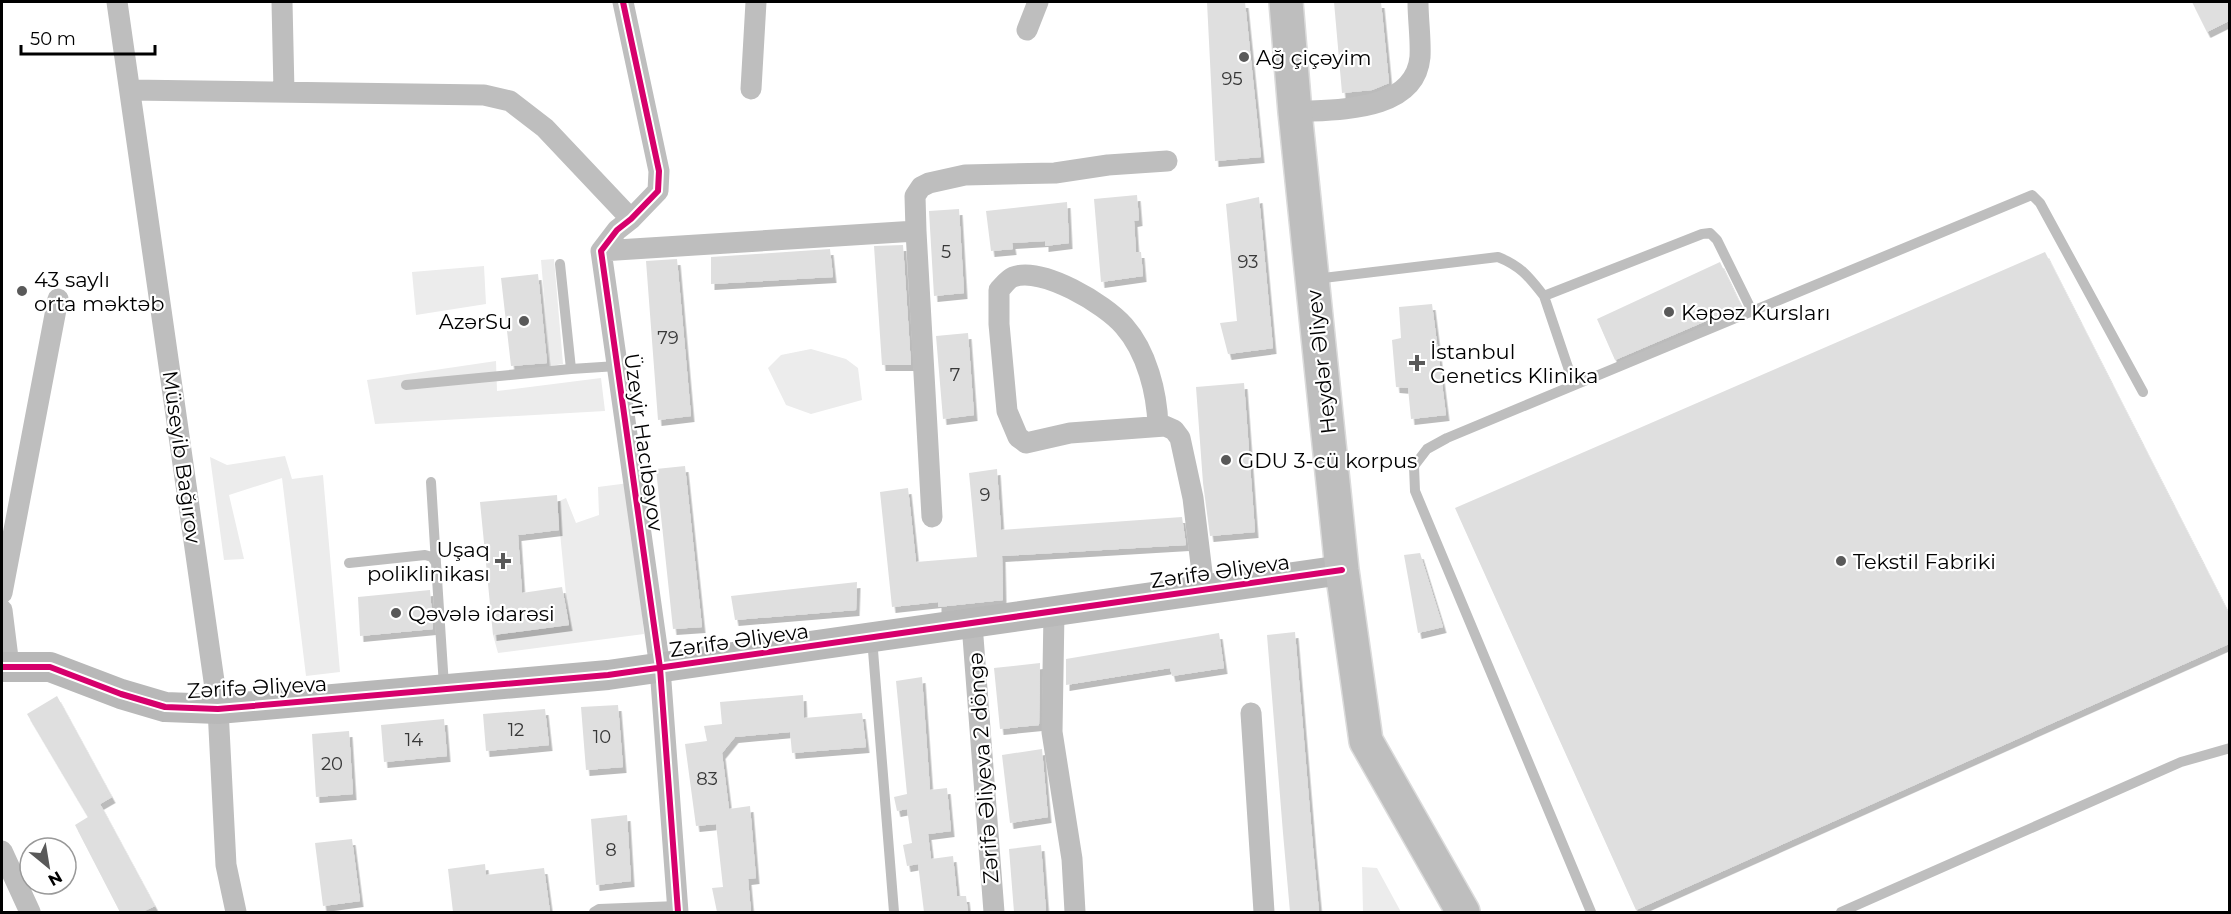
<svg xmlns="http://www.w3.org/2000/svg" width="2231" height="914" viewBox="0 0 2231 914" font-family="Montserrat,sans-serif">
	<defs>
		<filter id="shadow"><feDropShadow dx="3.5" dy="6" stdDeviation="0" flood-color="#0004"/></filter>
	</defs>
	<rect width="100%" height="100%" fill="#fff"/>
	<path fill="#ececec" d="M554 259 563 364 550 366 541 260Z
		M484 266 486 304 416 315 412 272Z
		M811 349 846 359 858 368 862 400 811 414 786 405 768 368 781 355Z
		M496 361 497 391 601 378 605 411 375 424 367 380Z
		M285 456 292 479 323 475 340 672 306 676 282 478 229 495 244 559 224 560 210 457 227 465Z
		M629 483 644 634 498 653 493 635 569 625 557 502 566 498 576 523 599 515 598 487Z
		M1362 867 1377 868 1401 912H1363Z"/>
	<path fill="#dfdfdf" filter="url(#shadow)" d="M1207 2H1245L1261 157 1215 161Z
		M1334 2H1381L1389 83 1372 90 1342 93Z
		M2192 2H2229V21L2207 32Z
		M1137 195 1139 220 1134 221 1136 252H1141L1143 276 1101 282 1094 199Z
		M1259 197 1273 348 1228 354 1220 323 1237 321 1226 204Z
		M1067 202 1069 243 1045 246V241L1012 243 1013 249 991 251 986 211Z
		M959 209 964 293 934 296 929 211Z
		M903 245 911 365H882L874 246Z
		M830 249 833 277 711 284V257Z
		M2045 252 2229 614V644L1636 910 1455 508Z
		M677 259 691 416 658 420 646 261Z
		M1720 262 1741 306 1615 360 1597 319Z
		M538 274 547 363 511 366 501 278Z
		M1432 304 1446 415 1411 419 1408 388 1396 387 1392 340 1401 338 1399 307Z
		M968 333 974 415 943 419 936 336Z
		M1244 383 1255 532 1210 536 1203 483 1196 387Z
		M685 466 702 627 673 629 656 469Z
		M997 469 1001 530 1182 517 1186 545 1002 556 1003 600 938 607V602L892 607 880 492 908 488 916 562 977 557 969 473Z
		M557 495 559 530 518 535 522 593 562 587 569 625 493 635 480 502Z
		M1420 553 1443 627 1418 633 1404 555Z
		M857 582 856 610 735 620 731 596Z
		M430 590 433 629 360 636 358 597Z
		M1295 632 1313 848 1319 912H1290L1283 833 1267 635Z
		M1219 633 1224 668 1172 676 1170 668 1066 685V659Z
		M1040 663 1039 725 1000 729 994 668Z
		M922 677 930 790 947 788 951 831 928 834 931 859 953 856 957 896H966L968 912H924L918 864 907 866 903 845 912 843 907 809 897 811 894 797 907 794 896 681Z
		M803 695 804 718 862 713 866 747 792 753 790 732 735 737 722 753 729 809 750 806 756 878 748 879 751 912H717L712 888 723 887 716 824 696 826 685 744 707 741 704 726 722 724 720 702Z
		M57 696 112 797 100 804 155 906 142 912H120L75 825 88 817 27 714Z
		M618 705 623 767 586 770 581 707Z
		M545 709 549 745 486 751 483 714Z
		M444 719 447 756 384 762 381 725Z
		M349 731 353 794 316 797 312 734Z
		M1042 749 1048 817 1010 823 1002 755Z
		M627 815 631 881 596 885 591 819Z
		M352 839 360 901 323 906 315 843Z
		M1041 845 1046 912H1014L1009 849Z
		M485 864 486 875 544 868 550 912H453L448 869Z"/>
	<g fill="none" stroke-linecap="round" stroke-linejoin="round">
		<g stroke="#dbdbdb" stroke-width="36">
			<path id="primary" d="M1286 2 1295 112 1342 570 1366 741 1463 912"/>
		</g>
		<path stroke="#bebebe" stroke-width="10" d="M560 264 571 369 617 366
			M1315 279 1498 257C1521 266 1529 277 1544 296
			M406 385 571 369
			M1574 385 1544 296 1702 234 1710 233 1717 240 1752 311
			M431 482 436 563
			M349 563 425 555 432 557 436 563 444 686
			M872 638 894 912
			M594 912 599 909 678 906
			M1591 912 1415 491 1414 466 1427 449 1447 438 2032 195 2040 203 2143 392
			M1841 912 2181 762 2230 748"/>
		<path stroke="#bebebe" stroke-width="21" d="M117 2 218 709 226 865 236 912
			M282 2 284 92
			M623 2 659 171 658 191 631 219 617 230 601 251 660 668 678 912
			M1027 30 1038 2
			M751 89 756 2
			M130 90 484 95 510 101 545 128 631 219
			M1295 112C1335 109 1415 113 1420 57 1421 39 1418 20 1418 2
			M916 231 915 196 921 187 929 183 965 175 1055 173 1108 165 1167 161
			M601 251 916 231 932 517
			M1158 426C1157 393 1147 352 1124 326 1105 304 1042 266 1013 277 1008 279 1003 286 999 290V324L1007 411 1018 437 1026 443 1070 433 1165 426 1174 430 1180 438 1193 498 1204 589
			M2 593 58 299
			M2 610 9 666
			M1054 612 1052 732 1072 859 1075 912
			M972 624 994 912
			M1251 713 1264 912
			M2 851 30 912"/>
		<path stroke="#b8b8b8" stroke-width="30" d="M2 667H50L121 694 165 707 218 709 608 675 1342 570"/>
		<use href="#primary" stroke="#bebebe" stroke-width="33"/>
		<g stroke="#fff" stroke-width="10">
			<path id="cycleway" d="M623 2 659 171 658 191 631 219 617 230 601 251 660 668 678 912
				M2 667H50L121 694 165 707 218 709 608 675 1342 570"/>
		</g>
		<use href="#cycleway" stroke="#d6006c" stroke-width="6"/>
	</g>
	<g fill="#595959" stroke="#fff" stroke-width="2">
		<circle cx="1244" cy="57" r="6"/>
		<circle cx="22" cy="291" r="6"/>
		<circle cx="1669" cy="312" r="6"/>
		<circle cx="524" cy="321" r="6"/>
		<path d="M1414 354h6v6h6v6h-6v6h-6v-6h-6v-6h6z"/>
		<circle cx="1226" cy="460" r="6"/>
		<path d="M500 552h6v6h6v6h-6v6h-6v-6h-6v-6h6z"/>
		<circle cx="1841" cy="561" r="6"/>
		<circle cx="396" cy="613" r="6"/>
	</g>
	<g text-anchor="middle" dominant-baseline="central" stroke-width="4.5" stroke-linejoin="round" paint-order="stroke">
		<g font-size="18" fill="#383838">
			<text x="1232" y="79">95</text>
			<text x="946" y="252">5</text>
			<text x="1248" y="262">93</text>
			<text x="668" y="338">79</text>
			<text x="955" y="375">7</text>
			<text x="985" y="495">9</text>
			<text x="516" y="730">12</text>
			<text x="602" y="737">10</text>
			<text x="414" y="740">14</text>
			<text x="332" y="764">20</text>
			<text x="707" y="779">83</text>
			<text x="611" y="850">8</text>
		</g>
		<g font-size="21" fill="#000" stroke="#fff" text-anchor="start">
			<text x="1256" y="57">Ağ çiçəyim</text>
			<text x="34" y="279">43 saylı<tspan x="34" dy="24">orta məktəb</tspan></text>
			<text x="1681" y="312">Kəpəz Kursları</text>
			<text x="512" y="321" text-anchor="end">AzərSu</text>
			<text x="1430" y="351">İstanbul<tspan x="1430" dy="24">Genetics Klinika</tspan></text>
			<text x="1238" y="460">GDU 3-cü korpus</text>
			<text x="490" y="549" text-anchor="end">Uşaq<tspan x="490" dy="24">poliklinikası</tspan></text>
			<text x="1853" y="561">Tekstil Fabriki</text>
			<text x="408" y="613">Qəvələ idarəsi</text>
		</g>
		<g font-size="21" fill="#000" stroke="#fff">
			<text transform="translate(1321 362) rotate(-96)">Heydər Əliyev</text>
			<text transform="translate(644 442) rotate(82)">Üzeyir Hacıbəyov</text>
			<text transform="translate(182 457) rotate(82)">Müseyib Bağırov</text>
			<text transform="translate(1220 571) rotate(-8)">Zərifə Əliyeva</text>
			<text transform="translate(739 640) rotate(-8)">Zərifə Əliyeva</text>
			<text transform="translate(257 687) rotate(-3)">Zərifə Əliyeva</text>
			<text transform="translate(983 768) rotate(-94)">Zərifə Əliyeva 2 döngə</text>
		</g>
	</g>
	<rect width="2231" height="914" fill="none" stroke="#000000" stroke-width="6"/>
	<g transform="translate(48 866) rotate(150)"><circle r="28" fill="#ffffff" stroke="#999999" stroke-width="1.5"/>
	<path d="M0-4.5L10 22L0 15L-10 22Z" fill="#595959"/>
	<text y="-9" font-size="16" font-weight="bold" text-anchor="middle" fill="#000000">N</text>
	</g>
	<path d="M21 45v9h134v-9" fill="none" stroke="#000000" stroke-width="3"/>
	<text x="30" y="45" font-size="18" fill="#000000" stroke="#ffffff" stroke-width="4.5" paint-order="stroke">50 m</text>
</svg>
